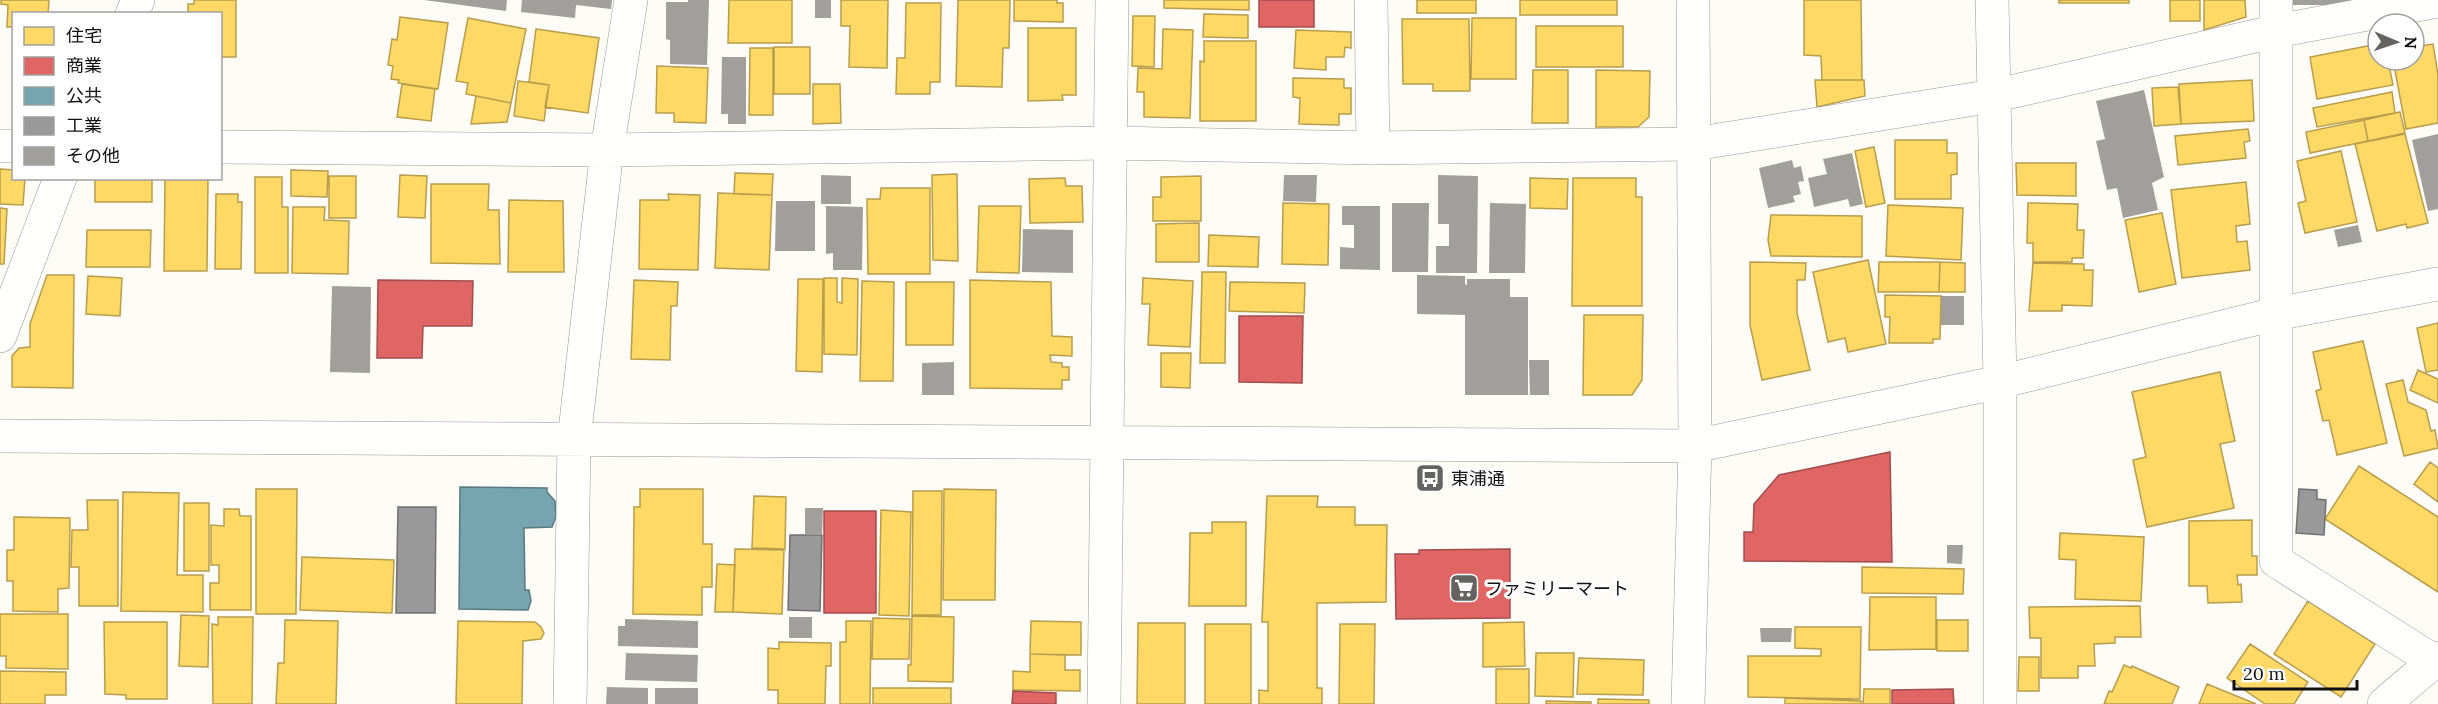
<svg xmlns="http://www.w3.org/2000/svg" width="2438" height="704" viewBox="0 0 2438 704" font-family="Lora,'Noto Sans JP',serif">
	<rect width="100%" height="100%" fill="#fdfcf7"/>
	<path fill="#ffd966" stroke="#b89d4c" stroke-width="1.5" d="M1 0H49L48 14H14V27H7L8 5 1 4Z
		M194 0H236V57H220V14H188V4H194Z
		M729 0H792V43H728Z
		M841 0H888L887 68 849 67 850 26H841Z
		M958 0H1010L1009 48H1003L1002 87 956 86Z
		M1014 0H1057V3H1063V22L1014 21Z
		M1164 0H1249V10L1164 8Z
		M1417 0H1476V13H1417Z
		M1520 0H1617V15H1520Z
		M1804 0H1861L1862 80H1822L1821 56 1804 55Z
		M2059 0H2129V3H2059Z
		M2170 0H2200V21H2170Z
		M2204 0H2245L2246 17 2204 30Z
		M906 3H941L940 82H930V94H896L897 58H905Z
		M1204 14 1248 15V38L1203 37Z
		M1133 16H1155L1154 67 1132 66Z
		M400 17 448 23 438 89 398 83 399 80 391 79 393 66 388 65 392 39 397 40Z
		M468 18 526 29 511 103 466 94 468 83 456 81Z
		M1472 18H1516V79H1471Z
		M1402 19H1469L1470 91H1433V84H1403Z
		M1536 26H1623V67H1536Z
		M1028 28H1076V95H1062L1063 100 1028 101Z
		M536 29 599 38 588 113 545 107 549 85 529 82Z
		M1163 29 1193 30 1190 118 1144 117V92H1137L1138 68 1162 69Z
		M1296 30 1351 32V48L1345 47 1344 57H1326V70L1294 68Z
		M1204 41H1256V121H1200V61L1204 62Z
		M2378 44V60H2388L2393 85 2317 99 2310 57Z
		M2433 44 2438 75V123L2406 129 2393 60H2414V47Z
		M774 47H810V94H774Z
		M750 48H773V115H749Z
		M657 66 708 68 706 123 674 122V113H656Z
		M1533 70H1568V123H1532Z
		M1596 70 1650 71 1649 117 1638 127H1596Z
		M1293 78 1344 79V88H1351V114H1339V125L1299 124 1300 98 1293 97Z
		M1815 80H1864L1865 96 1817 107Z
		M2252 80 2254 121 2181 124 2179 84Z
		M518 81 549 85 544 121 514 116Z
		M402 84 435 89 431 121 397 117Z
		M813 84H840L841 123 813 124Z
		M2178 87 2181 124 2154 126 2152 88Z
		M2392 92 2395 113 2317 127 2313 108Z
		M476 96 511 103 507 122 471 124Z
		M2400 112 2405 133 2368 141 2364 120Z
		M2364 120 2368 141 2310 153 2306 132Z
		M2248 129 2250 141 2244 142 2246 158 2178 165 2175 136Z
		M2405 134 2428 223 2407 228 2406 224 2377 231 2355 144Z
		M1895 140H1947V153H1957V174L1951 175V199H1895Z
		M1874 147 1885 203 1866 207 1855 151Z
		M2341 151 2357 222 2305 233 2298 203 2306 201 2297 161Z
		M2016 163H2076V196L2017 195Z
		M0 169 14 170V178H25L23 205 0 204Z
		M291 170 328 171 327 197 291 196Z
		M735 173 773 174 772 195 734 194Z
		M957 174 958 261 933 260 932 175Z
		M400 175 427 176 425 218 398 217Z
		M329 176H356V218H329Z
		M1201 176V221H1153V197H1161V177Z
		M255 177H282V207H288V273H255Z
		M95 178H152V202H95Z
		M165 178H208L207 271H164Z
		M1065 178 1066 186H1082L1083 222 1030 223 1029 179Z
		M1530 178 1568 179 1567 209 1530 208Z
		M1573 178H1636V197H1642V306H1572Z
		M2246 182 2250 224 2236 226 2237 242 2247 241 2250 270 2182 278 2171 190Z
		M431 184H489L488 210H499L500 264 431 263Z
		M881 188H930V274H868L867 199H880Z
		M718 193 772 195 769 270 715 268Z
		M216 194H238V202H242L241 269H215Z
		M668 194 700 195 698 270 639 269 640 200H669Z
		M509 200 563 201 564 272H508Z
		M1283 203 1329 204 1328 265 1282 264Z
		M2028 203 2078 204 2077 230H2084L2083 258H2072V262H2033V243H2027Z
		M1888 205 1963 208 1961 260 1886 256Z
		M979 206H1021L1019 273 977 272Z
		M293 207H325L324 220 349 221 348 274 292 273Z
		M0 208 7 209 4 264H0Z
		M2162 213 2176 284 2139 292 2125 220Z
		M1771 215 1862 216V257L1771 256 1768 240Z
		M1199 223V262H1156V224Z
		M87 230H151L150 267H86Z
		M1209 235 1259 237 1258 267 1208 266Z
		M1868 260 1886 344 1848 352 1845 338 1828 342 1813 272Z
		M1750 262 1806 263 1805 280H1797V313L1810 370 1762 380 1750 325Z
		M1879 262H1940L1939 292H1878Z
		M1940 262 1965 263V292H1939Z
		M2033 263 2084 264V270H2093L2092 306 2062 305V311H2029Z
		M1202 272H1226L1225 363H1200Z
		M47 275H74L73 388 12 387V356L19 348 30 347V324Z
		M88 276 122 278 120 316 86 314Z
		M824 278H837V302L842 303V278L858 279 857 355 824 354Z
		M1143 278 1193 281 1190 347 1148 345 1150 304H1142Z
		M798 279H823L822 372 796 371Z
		M634 280 678 282 677 306H671L670 360 631 359Z
		M970 280 1051 282 1052 336 1072 337V356L1050 355 1051 362 1062 363V367H1069V380H1062V389L970 388Z
		M862 281 894 282 893 381H860Z
		M906 282H954L953 345H906Z
		M1230 282 1305 283 1304 313 1229 311Z
		M1885 295 1941 296 1940 339H1933V343H1889L1890 317H1885Z
		M1584 315H1643L1642 380 1632 395H1583Z
		M2438 323V370L2426 372 2417 328Z
		M2363 341 2387 443 2337 455 2329 420 2323 421 2316 391 2321 389 2313 352Z
		M1161 353H1191L1190 388 1161 387Z
		M2418 370 2438 379V403L2410 390Z
		M2220 372 2235 441 2220 444 2234 508 2147 527 2133 460 2146 457 2132 392Z
		M2403 380 2408 402 2426 410 2431 431 2435 430 2438 448 2404 456 2386 384Z
		M2430 462 2438 468V502L2414 484Z
		M2359 466 2438 517V592L2325 519Z
		M256 489H297L296 614H256Z
		M640 489H703V544H712V587H702V615L633 614 634 507H640Z
		M944 489 996 490 995 600H943Z
		M913 491H942L941 615H912Z
		M123 492 179 493 177 575H203V612L121 611Z
		M754 496 786 497 785 549 752 548Z
		M1267 496H1318L1317 507H1355V525H1387L1386 602 1317 603V688H1322V704H1259V690L1268 691V622H1262Z
		M87 500H118V606H79V567H71L72 530H88Z
		M184 503H209V571H184Z
		M224 509H239L240 516H251V610H210V583H219V565H211V525L224 526Z
		M881 510 911 512 909 616 879 615Z
		M14 517 70 518 69 588 58 589V612L13 611V581H7V550H14Z
		M2252 520V556H2257V575H2237L2238 585 2241 584 2242 602 2208 603 2207 586H2189V521Z
		M1212 522H1246V606H1189L1190 533H1212Z
		M2060 533 2144 537 2141 601 2075 599 2076 560 2059 559Z
		M735 549 784 550 782 614 733 612Z
		M302 557 394 560 392 613 300 610Z
		M717 564 735 565 733 612H715Z
		M1862 567 1964 569 1963 594 1862 593Z
		M1870 597H1936V649L1869 650Z
		M2308 601 2375 644 2341 697 2274 654Z
		M2140 606 2141 637H2115V643L2094 644 2095 666H2078V678H2041V638H2030L2029 607Z
		M0 614H68V669L6 668V656H0Z
		M181 615 209 616 208 667 179 666Z
		M912 616 954 617 953 682 908 681V665H911Z
		M218 617H253L252 704H213L212 624 218 625Z
		M873 618 910 619 909 659H872Z
		M285 620 338 621 336 704H276L278 663H284Z
		M1937 620H1968V651H1937Z
		M458 621 535 622 541 627 544 633 541 639 523 641 522 704H456Z
		M846 621H871L870 704H840V642H846Z
		M1031 621 1081 622V655L1030 654Z
		M104 622H167V699H126V695L105 694Z
		M1524 622 1525 666 1483 667V623Z
		M1138 623H1185V704H1137Z
		M1205 624H1251V704H1205Z
		M1340 624H1375L1374 704H1339Z
		M1795 627H1861L1860 699 1748 697V656H1821V649L1795 648Z
		M779 642 831 643V666H826L825 704H778V690H768V648L779 649Z
		M2250 644 2308 682 2294 704H2265L2227 678Z
		M1536 653H1574L1573 697 1535 696Z
		M1030 654 1065 655V670H1080V691L1013 690V671L1030 672Z
		M2019 657H2039V691H2018Z
		M1579 658 1644 660 1643 695 1577 694Z
		M2124 665 2131 668 2132 666 2179 687 2172 704H2104L2109 691 2112 692Z
		M1496 669H1529V704H1496Z
		M0 671 66 672V695H45V704H0Z
		M2207 684 2256 704H2199Z
		M873 688H951V704H873Z
		M1864 689H1890V704H1863Z
		M1785 698 1861 701V704H1785Z
		M1598 699 1649 700V704H1598Z
		M1546 701 1591 702V704H1546Z"/>
	<path fill="#e06666" stroke="#a24c4c" stroke-width="1.5" d="M1259 0H1314V27H1259Z
		M378 280 473 281 472 326H423L422 358H377Z
		M1239 316H1303L1302 383 1239 382Z
		M1890 452 1892 562 1744 561V532H1753L1754 504 1779 475Z
		M824 511H876V613H824Z
		M1510 549V618L1396 619 1395 554H1419V550Z
		M1953 689 1954 704H1892V690Z
		M1013 691 1056 693V704H1012Z"/>
	<path fill="#76a5af" stroke="#587980" stroke-width="1.5" d="M460 487 547 488V492L555 501 556 517 552 527 524 528 525 590H529L531 601 528 610 459 609Z"/>
	<path fill="#999" stroke="#707070" stroke-width="1.5" d="M2299 489 2317 490V499L2326 500 2324 535 2296 533Z
		M398 507H436L435 613H396Z
		M790 535H822L820 611 788 610Z"/>
	<path fill="#a19f9c" d="M424 0H507L506 11Z
		M522 0H612L611 9 576 5 575 18 521 12Z
		M688 0H709L707 65 670 64V40L666 39V2H688Z
		M815 0H831V18H815Z
		M2289 0H2350V5H2289Z
		M722 57H746V124H728V114H721Z
		M2144 90 2164 177 2152 183 2158 210 2123 218 2117 188 2107 190 2096 141 2105 139 2096 101Z
		M2438 134V209L2428 211 2412 140Z
		M1852 153 1863 204 1850 207 1848 199 1814 207 1808 178 1827 174 1823 159Z
		M1792 160 1794 168 1801 166 1804 181 1798 182 1801 194 1793 196 1795 202 1768 208 1759 168Z
		M821 175 851 176V204H821Z
		M1284 175H1317L1316 202 1283 201Z
		M1438 175 1478 176 1477 273H1436V246H1449V224H1438Z
		M776 201H815V251H775Z
		M1392 203H1429L1428 272H1392Z
		M1490 203 1526 204 1525 273H1489Z
		M826 206 863 207 862 270H833V253L826 254Z
		M1342 206H1380V270L1340 269V247L1354 248V225H1342Z
		M2358 225 2362 242 2338 247 2334 230Z
		M1023 229 1073 230V273L1022 272Z
		M1417 275 1465 276V284L1467 285V279H1510V297H1528V395H1465V315L1417 314Z
		M332 286 371 287 370 373 330 372Z
		M1941 296H1964V325H1941Z
		M1529 360H1549V395H1530Z
		M954 362V395H922V363Z
		M805 508H823L822 535H805Z
		M1947 545H1963L1962 564 1947 563Z
		M789 617H812V638H789Z
		M625 619 698 621V648L618 646V626H625Z
		M1760 628H1792L1791 642H1761Z
		M626 653 698 655 697 682 625 680Z
		M607 687 648 688V704H606Z
		M655 688H698V704H655Z"/>
	<g fill="none" stroke-linecap="round" stroke-linejoin="round">
		<g stroke="#979795" stroke-width="34">
			<path id="minor" d="M1371 0 1373 148
				M1992 0 2000 382V704
				M2276 0V561L2434 661
				M132 14 138 0
				M0 146H14
				M220 147 607 150 1110 143 1373 148 1694 144 1993 96 2277 31 2438 1
				M0 336 60 178
				M0 436 1695 446 2000 382 2275 314 2438 284
				M570 704 574 440 607 150 631 0
				M1104 704 1112 0
				M1688 704 1695 446 1693 0
				M2384 704 2438 658"/>
		</g>
		<use href="#minor" stroke="#fffffe" stroke-width="33"/>
	</g>
	<defs>
		<g id="bus-square" transform="scale(1.5)"><rect x="-9" y="-9" width="18" height="18" rx="4" fill="#646362" stroke="#fff"/><path d="M-5-6H5V4H4V6H2V4H-2V6H-4V4H-5ZM-3.5-4V0h7V-4ZM-3.5 1.2v1.5H-2V1.2ZM2 1.2v1.5H3.5V1.2Z" fill="#fff"/></g>
		<g id="supermarket-square" transform="scale(1.5)"><rect x="-9" y="-9" width="18" height="18" rx="4" fill="#646362" stroke="#fff"/><path d="M-6-5.5h2.5l.6 2H6L4.5 2H-2.5L-4.4-4H-6ZM-1.5 3.2a1.3 1.3 0 1 0 .1 0ZM3 3.2a1.3 1.3 0 1 0 .1 0Z" fill="#fff"/></g>
	</defs>
	<g fill-rule="evenodd">
		<use href="#bus-square" x="1430" y="478"/>
		<use href="#supermarket-square" x="1464" y="588"/>
	</g>
	<g text-anchor="middle" dominant-baseline="central" stroke-width="6" stroke-linejoin="round" paint-order="stroke">
		<g font-size="18" fill="#111" stroke="#fff" text-anchor="start">
			<text x="1451" y="478">東浦通</text>
			<text x="1485" y="588">ファミリーマート</text>
		</g>
	</g>
	<rect x="12" y="12" width="210" height="168" fill="#ffffff" stroke="#a0a0a0" stroke-width="1.5"/>
	<rect x="24" y="27" width="30" height="18" fill="#ffd966" stroke="#a0a0a0" stroke-width="1.5"/>
	<text x="66" y="42" font-size="18" fill="#111111">住宅</text>
	<rect x="24" y="57" width="30" height="18" fill="#e06666" stroke="#a0a0a0" stroke-width="1.5"/>
	<text x="66" y="72" font-size="18" fill="#111111">商業</text>
	<rect x="24" y="87" width="30" height="18" fill="#76a5af" stroke="#a0a0a0" stroke-width="1.5"/>
	<text x="66" y="102" font-size="18" fill="#111111">公共</text>
	<rect x="24" y="117" width="30" height="18" fill="#999999" stroke="#a0a0a0" stroke-width="1.5"/>
	<text x="66" y="132" font-size="18" fill="#111111">工業</text>
	<rect x="24" y="147" width="30" height="18" fill="#a19f9c" stroke="#a0a0a0" stroke-width="1.5"/>
	<text x="66" y="162" font-size="18" fill="#111111">その他</text>
	<g transform="translate(2396 42) rotate(92)"><circle r="28" fill="#ffffff" stroke="#a0a0a0" stroke-width="1.5"/>
	<path d="M0-4.5L10 22L0 15L-10 22Z" fill="#646362"/>
	<text y="-9" font-size="16" font-weight="bold" text-anchor="middle" fill="#111111">N</text>
	</g>
	<path d="M2234 680v9h123v-9" fill="none" stroke="#111111" stroke-width="3"/>
	<text x="2243" y="680" font-size="18" fill="#111111" stroke="#ffffff" stroke-width="4.5" paint-order="stroke">20 m</text>
</svg>
